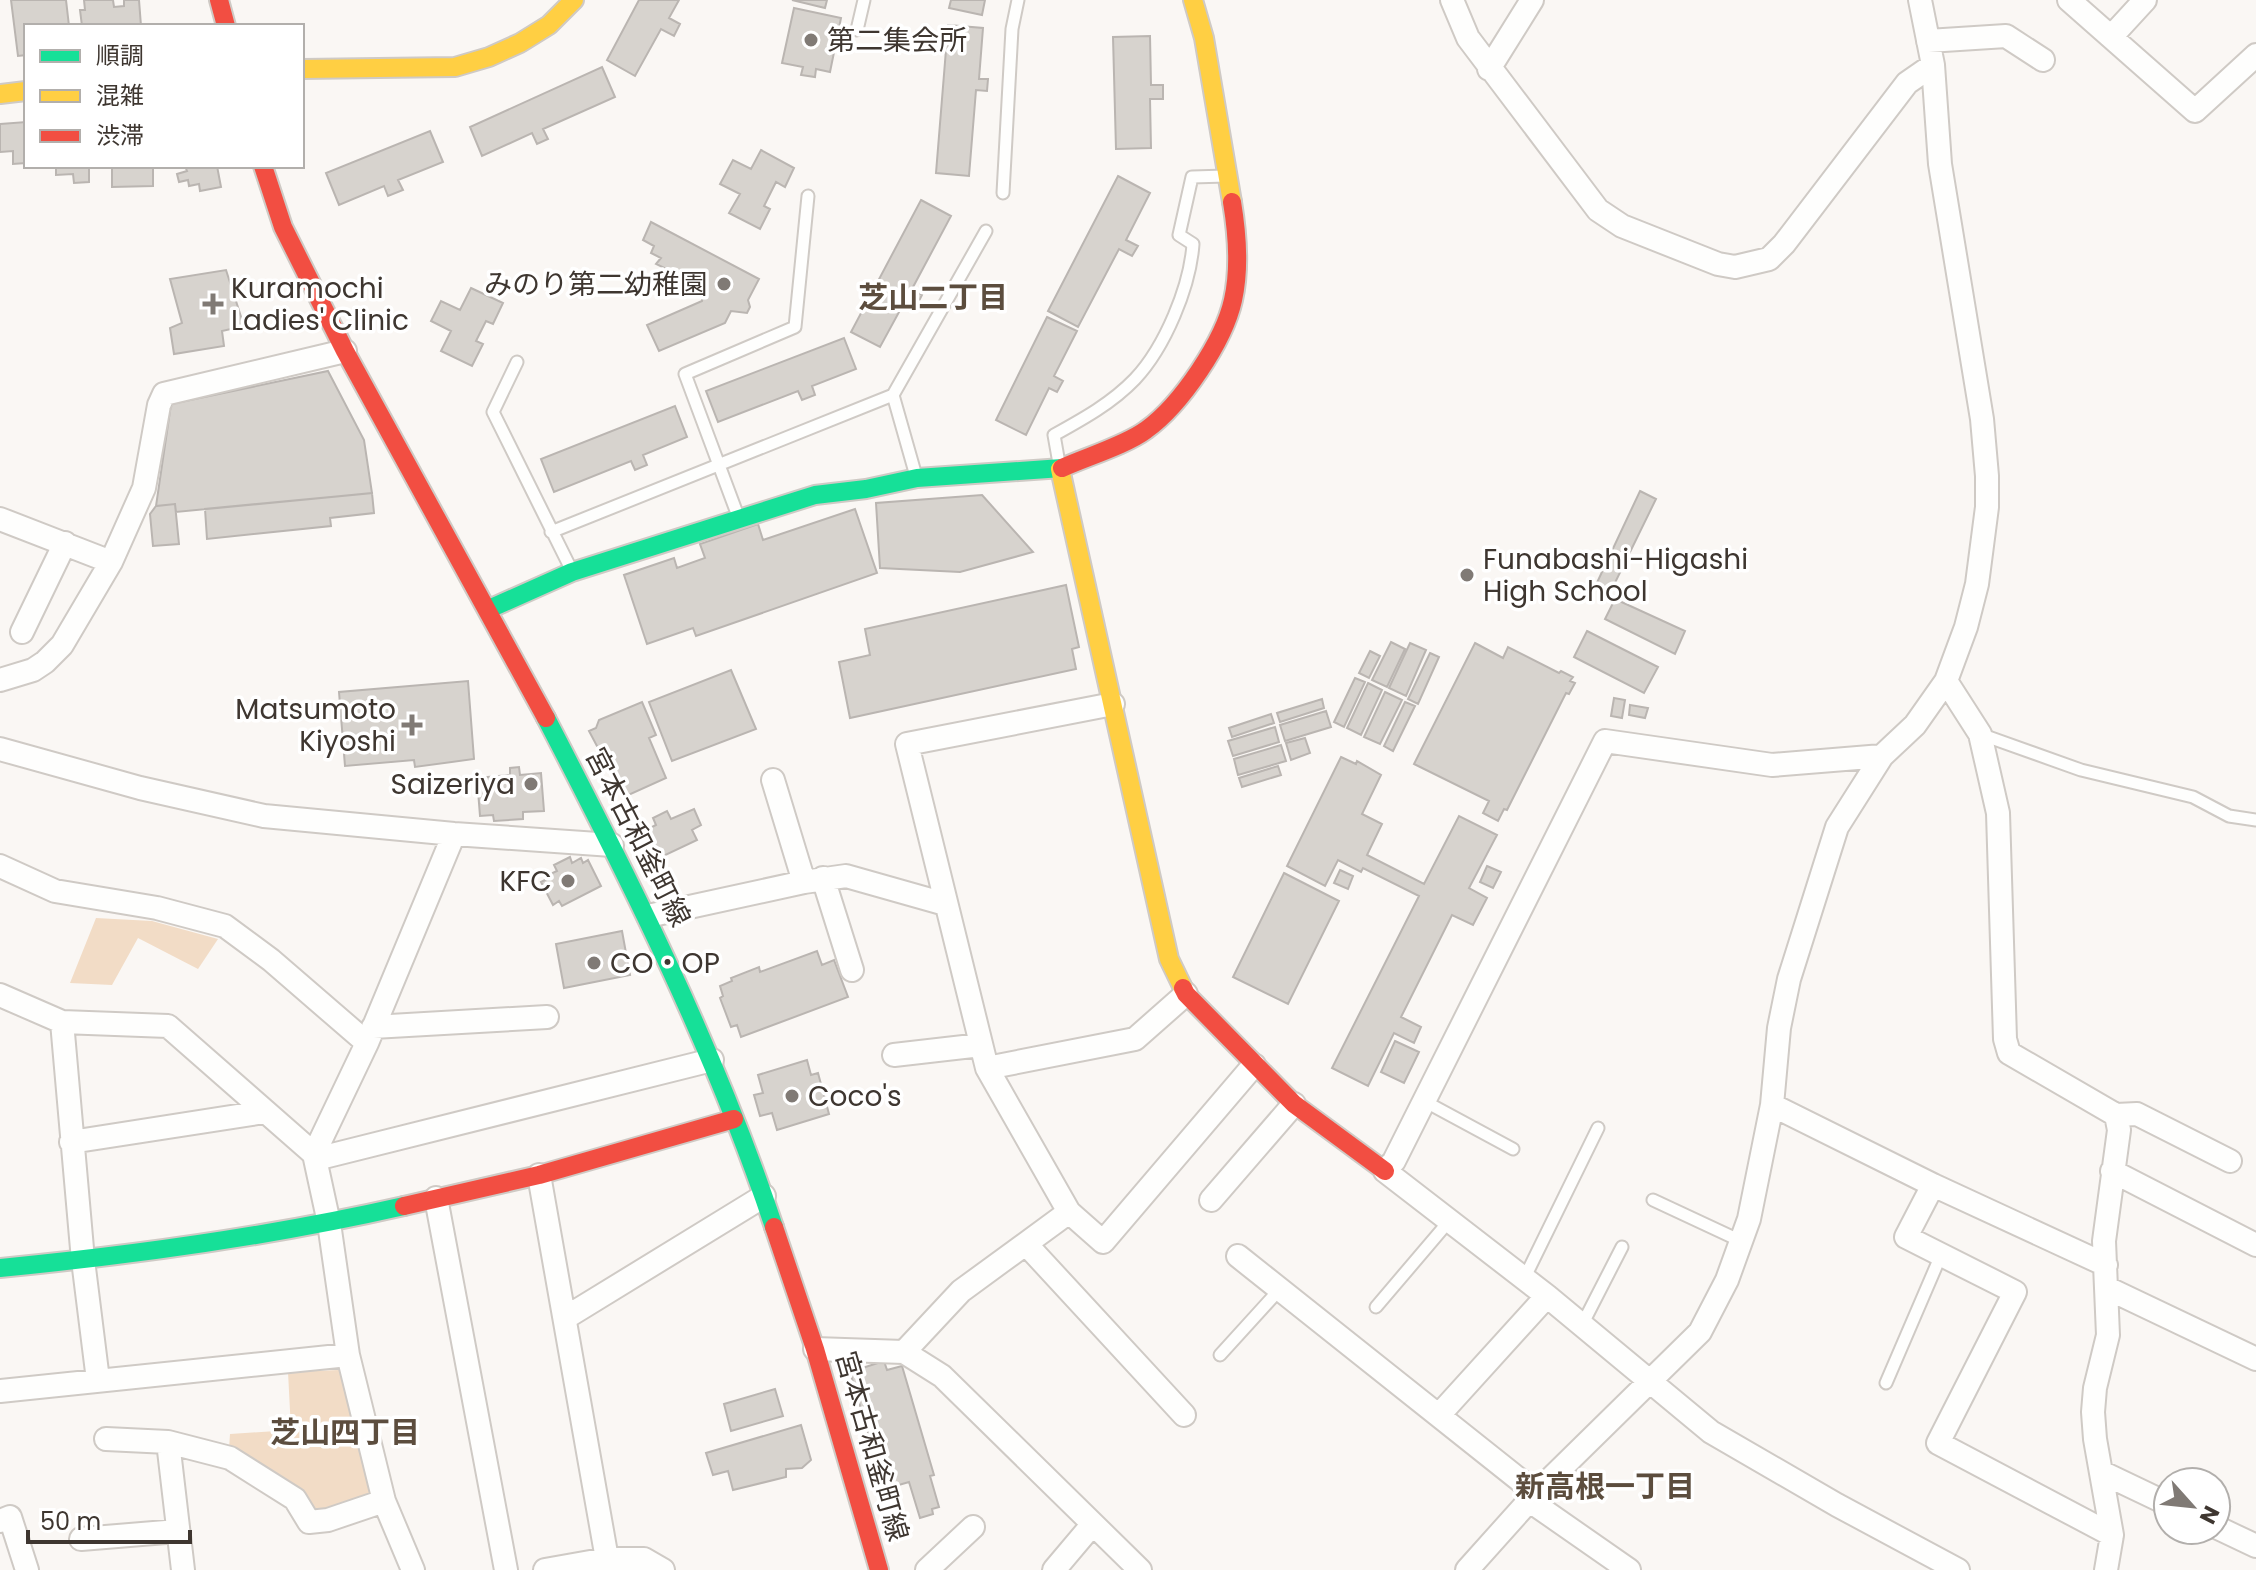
<svg xmlns="http://www.w3.org/2000/svg" width="2256" height="1570" viewBox="0 0 2256 1570" font-family="Poppins,'Noto Sans JP',sans-serif">
	<rect width="100%" height="100%" fill="#faf7f4"/>
	<path fill="#f2dcc6" d="M96 918 152 921 218 939 198 969 138 938 112 985 70 983Z
		M339 1370 372 1494 314 1512 229 1449 230 1434 291 1430 288 1372Z"/>
	<path fill="#d7d3ce" stroke="#bab5b1" stroke-width="2" d="M11 0H66L69 26H26V55L18 56Z
		M84 0H113L114 7 124 6V0H139L141 26H82L80 10H85Z
		M639 0H679L669 18 680 24 674 36 661 29 635 76 607 60Z
		M792 0H827L825 8Z
		M951 0H985L982 15 949 8Z
		M794 8 841 18 830 72 816 69 815 77 801 75 803 67 782 63Z
		M948 25 983 28 979 79H988L987 91 976 90 969 176 936 173Z
		M1150 36 1151 85H1163V99H1150L1151 148 1116 149 1113 37Z
		M602 67 615 97 543 129 548 139 537 144 532 133 482 156 470 127Z
		M26 122V163L13 164V151L0 152V124Z
		M430 131 443 162 398 180 403 190 388 196 384 186 339 205 326 173Z
		M761 150 794 168 785 187 776 182 764 206 770 209 760 229 729 213 740 194 720 184 733 160 751 169Z
		M56 166H89V182L74 183 73 174 56 175Z
		M112 166H153V186L112 187Z
		M185 166H217L221 187 200 191 199 184 189 186 188 180 179 182 177 174 187 171Z
		M1118 176 1150 193 1126 240 1138 246 1132 256 1119 249 1078 327 1048 311Z
		M921 200 951 216 912 289 922 295 916 307 905 301 880 347 851 332Z
		M651 222 759 279 748 300 750 307 747 313 731 311 725 323 659 351 647 325 702 301 704 287 656 264 661 258 651 253 654 246 643 240Z
		M226 270 244 326 222 331 224 346 174 354 170 328 182 323 170 279Z
		M471 288 503 303 493 324 486 321 476 341 483 344 472 366 441 351 451 331 431 321 441 301 460 310Z
		M1047 317 1077 331 1054 376 1063 381 1057 392 1049 388 1026 435 996 420Z
		M844 338 856 369 812 386 815 395 802 400 798 391 718 422 706 391Z
		M328 371 364 440 372 493 176 512 175 504 156 506 171 404Z
		M675 406 687 437 643 455 647 465 635 470 631 461 554 492 541 459Z
		M1640 491 1656 499 1609 595 1594 589Z
		M372 493 374 513 330 518 331 526 207 539 205 509Z
		M982 495 1033 552 960 572 880 568 876 503Z
		M175 504 179 544 153 546 150 514 156 506Z
		M855 509 877 573 696 636 693 628 647 644 624 575 674 558 677 568 705 558 700 544 758 524 763 540Z
		M1066 585 1079 647 1072 649 1076 669 850 718 839 662 870 655 865 629Z
		M1615 599 1685 631 1675 654 1605 619Z
		M1587 631 1658 667 1644 693 1574 657Z
		M1391 642 1405 649 1387 687 1372 680Z
		M1410 643 1426 650 1406 696 1389 688Z
		M1475 643 1503 658 1508 647 1559 673 1561 671 1573 677 1570 681 1575 683 1569 694 1566 693 1507 810 1504 809 1498 821 1483 813 1489 801 1414 764Z
		M1370 651 1380 656 1369 678 1359 673Z
		M1430 653 1439 657 1418 704 1408 699Z
		M731 670 756 729 672 761 649 702Z
		M1355 678 1365 682 1344 727 1334 722Z
		M468 681 474 759 415 767 414 760 345 766 339 692Z
		M1368 683 1382 690 1361 735 1347 728Z
		M1385 692 1402 700 1380 744 1364 737Z
		M1614 698 1625 700 1622 718 1611 716Z
		M1322 699 1324 708 1280 722 1277 713Z
		M642 702 656 735 649 738 666 778 624 797 589 731 596 728 599 720Z
		M1405 702 1415 706 1393 751 1384 746Z
		M1630 705 1648 708 1645 718 1629 715Z
		M1326 711 1331 727 1285 741 1280 725Z
		M1271 714 1274 723 1232 737 1229 728Z
		M1275 727 1279 742 1233 756 1228 741Z
		M1305 738 1310 753 1291 760 1286 743Z
		M1281 745 1286 761 1238 775 1234 759Z
		M1341 757 1356 764 1357 761 1381 775 1362 814 1382 824 1367 855 1424 884 1459 816 1497 835 1469 888 1487 898 1473 925 1452 915 1401 1017 1421 1027 1414 1043 1394 1033 1368 1086 1332 1068 1419 896 1363 868 1361 872 1338 860 1325 886 1287 866Z
		M1278 766 1281 775 1242 787 1239 778Z
		M519 767 520 775 541 773 544 811 523 812V819L494 821 493 815 480 816 477 778 510 775V768Z
		M694 809 701 825 692 830 697 840 657 859 644 831 656 825 653 818 667 811 671 819Z
		M570 857 572 863 581 858 583 863 588 860 601 886 562 906 559 901 553 905 541 882 547 879 546 876 557 871 554 865Z
		M1487 866 1501 872 1493 888 1480 882Z
		M1340 870 1353 876 1348 889 1334 883Z
		M1284 873 1339 901 1288 1004 1233 977Z
		M622 931 630 975 564 988 556 944Z
		M817 951 822 965 834 960 848 997 741 1037 737 1025 731 1027 720 998 723 996 720 986 732 981 731 978 759 967 760 972Z
		M1395 1041 1419 1052 1404 1083 1381 1072Z
		M807 1060 811 1075 818 1073 829 1114 777 1130 772 1113 760 1116 754 1095 763 1093 758 1075Z
		M884 1361 887 1370 902 1366 934 1475 930 1476 939 1507 932 1509 933 1514 920 1518 909 1482 885 1489 850 1372Z
		M775 1389 783 1416 731 1431 724 1404Z
		M801 1425 811 1460 802 1468 786 1469V1477L733 1490 728 1471 713 1475 706 1453Z"/>
	<g fill="none" stroke-linecap="round" stroke-linejoin="round">
		<g stroke="#cfcac5" stroke-width="15">
			<path id="lane" d="M857 30 864 0
				M1003 193 1012 29 1018 0
				M517 362 493 412 571 569
				M893 395 916 476
				M1060 469 1054 435C1083 419 1112 403 1135 379 1165 347 1190 287 1193 244L1179 235 1192 177 1226 176
				M738 516 685 374 795 327 808 196
				M551 532 893 395 986 231
				M1980 734 2081 770 2193 797 2229 816 2256 820
				M1424 1101 1513 1149
				M1653 1200 1743 1242
				M1524 1279 1598 1128
				M1376 1307 1450 1220
				M1582 1325 1622 1247
				M1220 1355 1280 1289
				M1886 1383 1941 1255"/>
		</g>
		<g stroke="#cfcac5" stroke-width="26">
			<path id="street" d="M1452 0 1468 38 1598 210 1622 226 1718 264 1735 267 1769 259 1784 244 1907 83 1933 65
				M2069 0 2195 111 2256 55
				M2111 37 2145 0
				M1928 41 2006 36 2043 60
				M1489 69 1532 0
				M0 519 111 562
				M22 632 65 543
				M0 680 33 670 45 662 62 645 111 562 144 488 159 405 164 394 345 351
				M1946 681 1980 734 1998 813 2005 1039 2009 1053 2116 1115 2119 1130 2104 1241 2108 1335 2095 1388 2093 1412 2095 1439 2112 1535 2106 1570
				M1113 704 907 744 987 1068 1069 1212 1103 1242 1254 1065
				M0 749 140 788 264 816 454 834 612 845
				M1882 756 1772 765 1605 741 1394 1161 1385 1171 1547 1296 1711 1432 1837 1505 1958 1570
				M773 780 804 882
				M0 866 55 891 157 908 225 926 271 960 367 1043
				M823 878 852 970
				M648 916 804 882 846 876 945 904
				M0 995 62 1022 168 1026 314 1154 329 1223 348 1355 384 1501 413 1570
				M62 1022 83 1260 98 1380
				M373 1027 547 1017
				M894 1055 981 1045
				M987 1068 1135 1039 1186 994
				M1772 1105 1933 1185 1906 1237 2015 1292 1938 1443 2112 1535
				M2116 1115 2137 1114 2230 1161
				M71 1142 264 1112
				M314 1154 367 1043 454 834
				M316 1159 712 1060
				M2112 1171 2256 1245
				M539 1175 607 1559
				M1933 1185 2106 1265
				M436 1198 506 1570
				M1211 1200 1294 1104
				M1026 1244 1184 1415
				M1238 1256 1536 1493
				M2107 1288 2256 1359
				M565 1318 764 1196
				M815 1349 904 1352 942 1376 1140 1570
				M904 1352 961 1291 1069 1212
				M0 1391 348 1355
				M1439 1415 1547 1296
				M106 1439 168 1442 230 1458 295 1499 309 1522 328 1520 384 1501
				M168 1442 183 1570
				M2101 1472 2168 1504
				M1530 1501 1629 1570
				M0 1521 10 1517 27 1570
				M2216 1527 2256 1546
				M81 1539 178 1531
				M545 1570 607 1559H644L663 1570
				M927 1570 973 1527
				M1054 1570 1092 1525
				M1467 1570 1536 1493 1700 1332 1727 1280 1749 1219 1772 1105 1779 1028 1789 979 1837 827 1882 756 1915 725 1946 681 1966 627 1977 584 1987 507V476L1982 419 1940 164 1933 65 1920 0"/>
		</g>
		<g stroke="#cfcac5" stroke-width="22">
			<path id="fast" d="M489 609 572 572 815 495 866 489 917 478 1062 468
				M546 718C632 884 715 1050 774 1227
				M0 1268C135 1255 272 1236 404 1206"/>
		</g>
		<g stroke="#cfcac5" stroke-width="22">
			<path id="slow" d="M1193 0 1204 38 1232 202
				M302 69 455 67 489 57 520 43 549 25 574 0
				M0 94 26 91
				M1060 469 1169 959 1183 988"/>
		</g>
		<g stroke="#cfcac5" stroke-width="22">
			<path id="jam" d="M219 0 226 26
				M263 166 283 227 345 351 546 718
				M1062 468C1086 457 1126 445 1146 430 1181 405 1224 341 1233 300 1240 269 1237 232 1232 202
				M1183 988 1186 994 1294 1104 1385 1171
				M404 1206 539 1175 734 1119
				M774 1227 815 1349 879 1570"/>
		</g>
		<use href="#lane" stroke="#fefefd" stroke-width="11"/>
		<use href="#street" stroke="#fefefd" stroke-width="22"/>
		<use href="#fast" stroke="#16e098" stroke-width="18"/>
		<use href="#slow" stroke="#ffcf43" stroke-width="18"/>
		<use href="#jam" stroke="#f24e42" stroke-width="18"/>
	</g>
	<g fill="#807a75" stroke="#fff" stroke-width="3">
		<circle cx="811" cy="40" r="8"/>
		<circle cx="724" cy="284" r="8"/>
		<path d="M209 292h8v8h8v8h-8v8h-8v-8h-8v-8h8z"/>
		<circle cx="1467" cy="575" r="8"/>
		<path d="M408 713h8v8h8v8h-8v8h-8v-8h-8v-8h8z"/>
		<circle cx="531" cy="784" r="8"/>
		<circle cx="568" cy="881" r="8"/>
		<circle cx="594" cy="963" r="8"/>
		<circle cx="792" cy="1096" r="8"/>
	</g>
	<g text-anchor="middle" dominant-baseline="central" stroke-width="7" stroke-linejoin="round" paint-order="stroke">
		<g font-size="28" fill="#3e3630" stroke="#fff" text-anchor="start">
			<text x="827" y="40">第二集会所</text>
			<text x="708" y="284" text-anchor="end">みのり第二幼稚園</text>
			<text x="231" y="288">Kuramochi<tspan x="231" dy="32">Ladies' Clinic</tspan></text>
			<text x="1483" y="559">Funabashi-Higashi<tspan x="1483" dy="32">High School</tspan></text>
			<text x="396" y="709" text-anchor="end">Matsumoto<tspan x="396" dy="32">Kiyoshi</tspan></text>
			<text x="515" y="784" text-anchor="end">Saizeriya</text>
			<text x="552" y="881" text-anchor="end">KFC</text>
			<text x="610" y="963">CO・OP</text>
			<text x="808" y="1096">Coco's</text>
		</g>
		<g font-size="28" fill="#3e3630" stroke="#fff">
			<text transform="translate(638 837) rotate(63)">宮本古和釜町線</text>
			<text transform="translate(872 1446) rotate(74)">宮本古和釜町線</text>
		</g>
		<g font-size="30" font-weight="bold" fill="#5c4d3e" stroke="#fff">
			<text x="933" y="297">芝山二丁目</text>
			<text x="345" y="1432">芝山四丁目</text>
			<text x="1605" y="1486">新高根一丁目</text>
		</g>
	</g>
	<rect x="24" y="24" width="280" height="144" fill="#ffffff" stroke="#b2afac" stroke-width="2"/>
	<rect x="40" y="50" width="40" height="12" fill="#16e098" stroke="#b2afac" stroke-width="2"/>
	<text x="96" y="64" font-size="24" fill="#3e3630">順調</text>
	<rect x="40" y="90" width="40" height="12" fill="#ffcf43" stroke="#b2afac" stroke-width="2"/>
	<text x="96" y="104" font-size="24" fill="#3e3630">混雑</text>
	<rect x="40" y="130" width="40" height="12" fill="#f24e42" stroke="#b2afac" stroke-width="2"/>
	<text x="96" y="144" font-size="24" fill="#3e3630">渋滞</text>
	<g transform="translate(2192 1506) rotate(117)"><circle r="38" fill="#ffffff" stroke="#b2afac" stroke-width="2"/>
	<path d="M0-6L14 30L0 20L-14 30Z" fill="#807a75"/>
	<text y="-12" font-size="22" font-weight="bold" text-anchor="middle" fill="#3e3630">N</text>
	</g>
	<path d="M28 1530v12h162v-12" fill="none" stroke="#3e3630" stroke-width="4"/>
	<text x="40" y="1530" font-size="24" fill="#3e3630" stroke="#ffffff" stroke-width="6" paint-order="stroke">50 m</text>
</svg>
